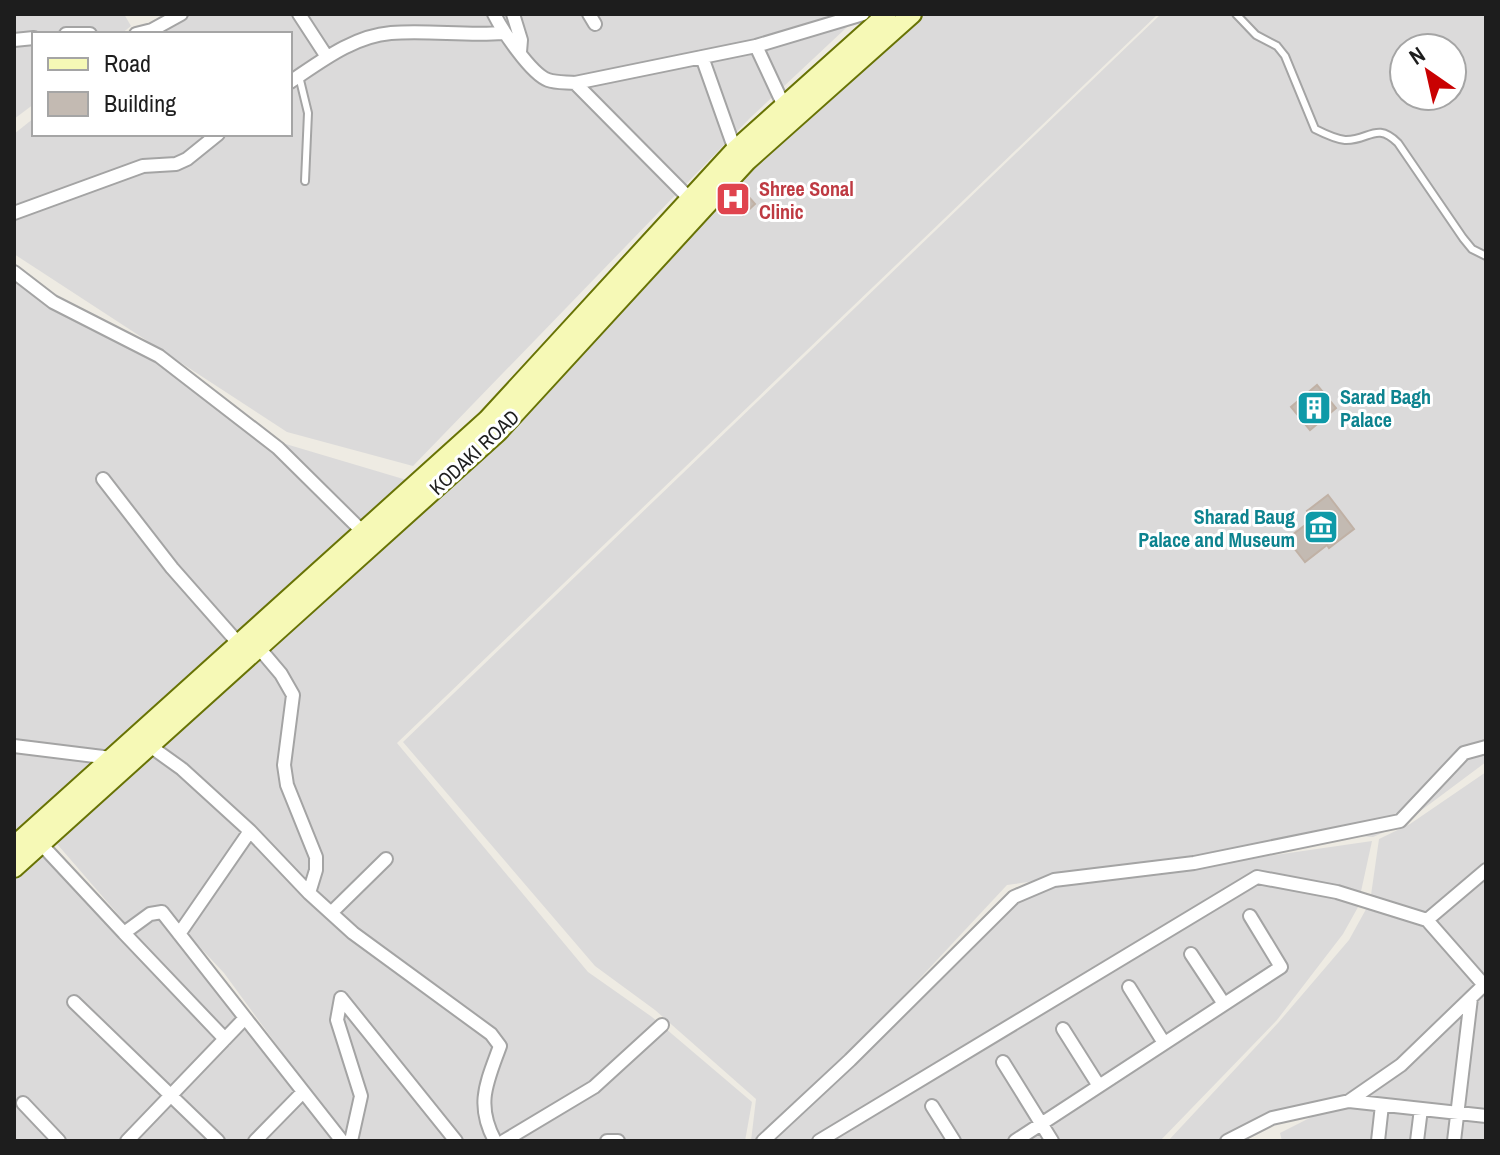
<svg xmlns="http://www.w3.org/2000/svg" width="1500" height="1155" viewBox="0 0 1500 1155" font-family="'Archivo Narrow',sans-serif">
	<rect width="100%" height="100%" fill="#eeebe3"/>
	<path fill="#dbdada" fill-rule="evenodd" d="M14 14H124L131 26 121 34H34V104L14 119Z
		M183 14H861L750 118 413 466 287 432 14 254V134L34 118V134H290V34H149Z
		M909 14H1158L397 743 588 972 652 1017 752 1102 745 1141H347L224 973 162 907 129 927 51 837 749 156Z
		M1161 14H1486V762L1403 824 1373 837 1346 835 1007 885 768 1141H751L756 1099 655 1010 595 966 403 742ZM1404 48H1452V96H1404Z
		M14 273 168 366 279 442 410 481 14 839Z
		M1486 772V1112L1347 1093 1239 1141H1168L1278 1023 1349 940 1370 902 1379 839 1410 824Z
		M1372 841 1360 896 1250 880 822 1141H775L1010 893Z
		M47 846 128 936 157 914 338 1141H14V877Z
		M1277 882 1362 900 1343 934 1277 1020 1160 1141H830L1251 883Z
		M1349 1098 1486 1116V1141H1282L1280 1133Z"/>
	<path fill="#c3bab2" stroke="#c0b1a5" stroke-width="2" d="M740 187 755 204 743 215 729 199Z
		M1317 385 1336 408 1310 430 1291 407Z
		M1328 495 1354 529 1329 548 1327 545 1305 562 1287 539 1313 519 1307 511Z"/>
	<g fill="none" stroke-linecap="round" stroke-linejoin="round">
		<g stroke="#a4a4a4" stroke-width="10">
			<path id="service" d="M1236 14 1256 35 1277 46 1285 56 1315 129C1323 133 1335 139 1345 140 1369 141 1376 121 1398 143L1463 238 1472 249 1486 256
				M299 76 308 113 305 181"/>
		</g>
		<g stroke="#a4a4a4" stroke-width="16">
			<path id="minor" d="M299 14 327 57
				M494 14C502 30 531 74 548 80 556 83 567 82 575 83L690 199
				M513 14 521 40 520 52
				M589 14 595 24
				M66 34H90
				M136 34 152 30 181 14
				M14 40 34 38
				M756 46 784 106
				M702 57 735 150
				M290 82C320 62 353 36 391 33 428 30 466 36 503 33
				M575 83 756 46 863 14
				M14 213 143 166 176 164 187 159 218 134
				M14 272 53 302 159 356 278 448 363 532
				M103 479 172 568 239 644
				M259 648 281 674 293 695 284 765 287 785 316 857V870L309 893
				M14 746 111 758
				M150 746 182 769 250 831 309 893 353 933 491 1034 500 1046C487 1082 475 1104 495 1141
				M41 844 124 933 150 914 162 912 342 1141
				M332 912 386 859
				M1427 920 1484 985
				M124 933 225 1039
				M179 934 250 831
				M1191 954 1224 1004
				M1129 987 1164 1043
				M341 998 456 1141
				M341 998 337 1020 361 1096 351 1141
				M74 1002 218 1141
				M1063 1029 1099 1086
				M1003 1062 1052 1141
				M1349 1101 1486 1116
				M23 1103 59 1141
				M932 1106 954 1141
				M127 1141 245 1018
				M255 1141 303 1092
				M504 1141 594 1087 662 1025
				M607 1141H618
				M763 1141 850 1060 1014 897 1054 880 1194 863 1400 821 1464 753 1486 747
				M819 1141 1257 877 1337 892 1427 920 1486 870
				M1015 1141 1281 967 1250 916
				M1227 1141 1272 1118 1349 1101 1401 1065 1486 983
				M1378 1141 1382 1105
				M1417 1141 1421 1109
				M1454 1141 1471 998"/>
		</g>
		<g stroke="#687305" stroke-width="22">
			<path id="secondary" d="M14 846 487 420 735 150 887 14
				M14 868 498 432 747 161 912 14"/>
		</g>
		<use href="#service" stroke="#fff" stroke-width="6"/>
		<use href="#minor" stroke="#fff" stroke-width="12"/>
		<use href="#secondary" stroke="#f6f9b6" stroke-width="18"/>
	</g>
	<defs>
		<g id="hospital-square" transform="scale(1.8)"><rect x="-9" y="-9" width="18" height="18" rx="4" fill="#e0444e" stroke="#fff"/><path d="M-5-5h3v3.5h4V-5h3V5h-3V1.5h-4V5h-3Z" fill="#fff"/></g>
		<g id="building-square" transform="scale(1.8)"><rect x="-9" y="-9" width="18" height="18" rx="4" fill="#0f9aa8" stroke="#fff"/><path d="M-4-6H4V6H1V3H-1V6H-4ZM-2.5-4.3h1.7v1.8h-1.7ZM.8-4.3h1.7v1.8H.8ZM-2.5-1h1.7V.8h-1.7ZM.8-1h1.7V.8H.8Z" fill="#fff"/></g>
		<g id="museum-square" transform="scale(1.8)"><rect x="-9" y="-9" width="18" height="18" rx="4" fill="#0f9aa8" stroke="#fff"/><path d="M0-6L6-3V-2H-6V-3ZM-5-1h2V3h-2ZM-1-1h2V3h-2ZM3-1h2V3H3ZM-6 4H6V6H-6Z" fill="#fff"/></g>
	</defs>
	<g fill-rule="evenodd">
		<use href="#hospital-square" x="733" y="199"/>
		<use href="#building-square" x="1314" y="408"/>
		<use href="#museum-square" x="1321" y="527"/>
	</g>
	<g text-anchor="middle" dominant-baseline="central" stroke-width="6" stroke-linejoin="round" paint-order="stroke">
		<g font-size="20" font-weight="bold" fill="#be3a42" stroke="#fff" text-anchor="start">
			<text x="759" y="188">Shree Sonal<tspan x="759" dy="23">Clinic</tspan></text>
		</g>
		<g font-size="20" font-weight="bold" fill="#0d838f" stroke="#fff" text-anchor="start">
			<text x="1340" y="396">Sarad Bagh<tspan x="1340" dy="23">Palace</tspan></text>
			<text x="1295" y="516" text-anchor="end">Sharad Baug<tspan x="1295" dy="23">Palace and Museum</tspan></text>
		</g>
		<g font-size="20" fill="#1d1d1d" stroke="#fff">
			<text transform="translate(474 452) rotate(-43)">KODAKI ROAD</text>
		</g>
	</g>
	<rect width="1500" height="1155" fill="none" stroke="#1d1d1d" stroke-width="32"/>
	<rect x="32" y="32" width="260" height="104" fill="#ffffff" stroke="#a5a5a5" stroke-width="2"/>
	<rect x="48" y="58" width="40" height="12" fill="#f6f9b6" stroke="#a5a5a5" stroke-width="2"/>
	<text x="104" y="72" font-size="24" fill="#1d1d1d">Road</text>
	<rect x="48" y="92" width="40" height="24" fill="#c3bab2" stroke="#a5a5a5" stroke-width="2"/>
	<text x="104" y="112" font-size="24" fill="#1d1d1d">Building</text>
	<g transform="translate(1428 72) rotate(326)"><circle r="38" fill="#ffffff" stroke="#a5a5a5" stroke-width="2"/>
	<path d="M0-6L14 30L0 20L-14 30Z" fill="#c90102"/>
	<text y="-12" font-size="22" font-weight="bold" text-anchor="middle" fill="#1d1d1d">N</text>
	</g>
</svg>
